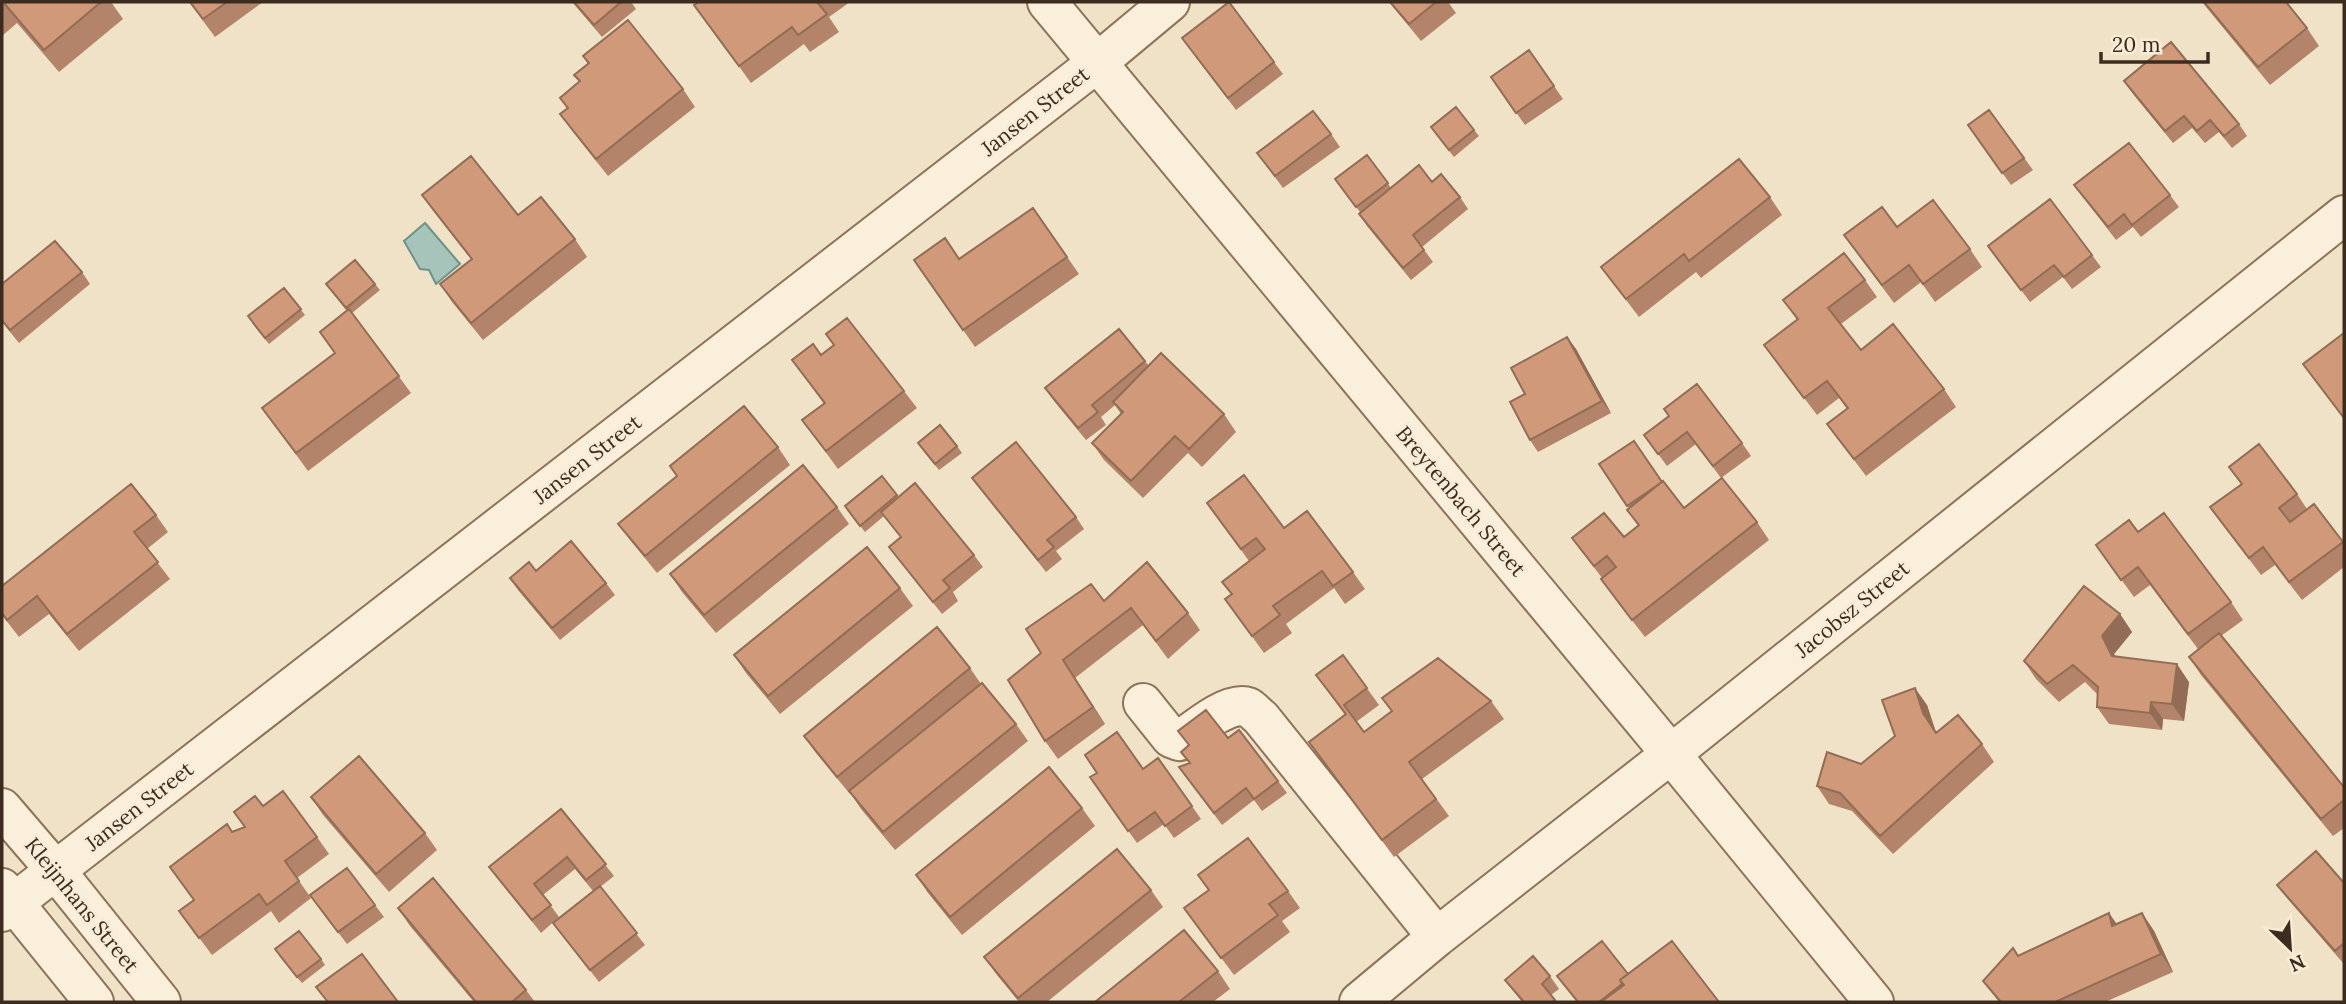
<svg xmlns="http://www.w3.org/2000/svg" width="2346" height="1004" viewBox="0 0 2346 1004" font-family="Lora,serif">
	<rect width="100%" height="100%" fill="#f0e2c6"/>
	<path fill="#a7c4ba" stroke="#6d9388" stroke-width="2" d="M425 223 460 264 436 284 429 270 420 269 404 241Z"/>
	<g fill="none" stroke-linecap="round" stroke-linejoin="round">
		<g stroke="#8d735a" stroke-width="42">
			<path id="minor" d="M1047 2 1671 754 1874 1002
				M1143 703 1171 738 1179 741C1194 730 1229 700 1248 707 1252 709 1257 715 1261 718L1437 937
				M2 808 56 871 161 1002
				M2 888 94 1002
				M2 912 1098 62 1170 2
				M1359 1002 1437 937 1671 754 2344 215"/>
		</g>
		<use href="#minor" stroke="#faefda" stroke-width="38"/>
	</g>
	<path fill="#b38469" d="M2 2H111L123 19 59 72 17 23 2 36Z
		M189 2H263L215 37Z
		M572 2H631L636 9 602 37Z
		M699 2H850L829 17 839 32 810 52 804 44 751 83 707 22Z
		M1389 2H1448L1456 13 1421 41Z
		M2202 2H2286L2307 28 2319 46 2270 85Z
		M1182 38 1274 62 1283 74 1236 110Z
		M1529 50 1563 99 1525 125 1491 77Z
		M583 56 683 89 695 107 608 176 573 132 560 114 567 109 560 98 579 82 574 75 588 64Z
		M2124 81 2239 124 2247 136 2232 148 2219 132 2205 143 2192 128 2173 143 2133 94Z
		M1989 110 2033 170 2011 185 1968 125Z
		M1474 130 1479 136 1454 157 1435 133Z
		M1331 134 1340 147 1283 188 1257 153Z
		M1367 155 1391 188 1432 182 1460 197 1468 209 1422 247 1433 262 1411 280 1367 226 1359 214 1360 212 1335 179Z
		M2074 185 2170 195 2179 207 2141 237 2133 227 2116 240Z
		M422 195 518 215 575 239 587 257 483 340 452 302 440 284 471 259 434 212Z
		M1770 197 1782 215 1701 278 1696 272 1639 317 1601 267Z
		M1033 208 1079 274 975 347 914 260 959 259Z
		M1897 227 1970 249 1982 267 1935 302 1921 282 1894 303 1844 235Z
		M1988 246 2092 255 2101 267 2072 289 2063 277 2030 302Z
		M82 272 90 284 19 343 2 322V284Z
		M1865 280 1877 297 1841 324 1861 350 1944 389 1956 407 1866 476 1827 424 1847 409 1839 398 1817 415 1764 345 1797 320 1783 300Z
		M326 284H375L380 290 352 313 411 393 308 471 262 408 335 353 320 332 347 311Z
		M284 288 305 315 269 344 252 323Z
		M1119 329 1149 366 1224 414 1236 432 1202 467 1188 453 1143 498 1104 460 1092 443 1121 414 1115 405 1101 417 1106 425 1086 440 1054 401 1045 388Z
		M2344 333V419L2303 364Z
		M1567 337 1576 349 1611 413 1538 452 1530 440 1525 394Z
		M821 355 904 391 917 408 838 469 802 420 824 404 792 360Z
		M1669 416 1742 443 1751 456 1721 478 1696 444 1667 466 1644 435Z
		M957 446 962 453 939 470 922 449Z
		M778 447 790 465 657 573 631 541 618 524 677 476Z
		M1599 464 1662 482 1684 508 1757 522 1769 540 1645 637 1613 596 1601 579 1602 578 1572 538 1624 537 1638 526 1627 510 1629 508Z
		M2229 467 2297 494 2307 509 2314 504 2344 544V567L2302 600 2275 565 2261 575 2210 507 2241 484Z
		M882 476 899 497 974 555 983 567 953 592 958 601 942 614 889 547 901 538 884 516 865 532 849 512Z
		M972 478 1076 517 1084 529 1056 551 1062 559 1046 572Z
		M1207 503 1284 528 1353 572 1365 589 1345 604 1334 588 1286 624 1292 633 1264 653 1225 599 1231 595 1249 561Z
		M837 507 849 524 716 633 682 592 670 574Z
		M156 515 168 532 147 549 170 579 79 651 49 614 19 637 2 615V586Z
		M2138 532 2231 602 2243 620 2221 636 2344 787V828L2333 836 2201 675 2189 657 2198 649 2150 585 2134 597 2096 545Z
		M536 571 606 583 615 595 560 640 518 590 510 578Z
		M900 588 913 606 780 714 746 673 734 655Z
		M1104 601 1188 613 1200 630 1168 659 1143 625 1075 678 1105 724 1058 759 1045 741 1041 653Z
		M2120 614 2132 632 2114 654 2116 657 2189 682 2184 721 2163 719 2162 730 2109 724 2097 707V694L2085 682 2059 702 2036 679 2024 661Z
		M1343 655 1379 705 1356 722 1364 732 1491 701 1504 719 1422 779 1449 816 1394 857 1309 742 1345 715 1316 675Z
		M970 668 981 684 1016 724 1028 741 895 850 861 809 851 794H850L816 753 804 736Z
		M1927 705 1936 732 1982 744 1994 762 1893 854 1852 811 1829 804 1817 786 1861 764 1895 736Z
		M1178 731 1228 738 1278 781 1287 793 1262 811 1254 800 1222 825 1179 767 1190 763 1189 746Z
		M1158 758 1201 819 1174 838 1164 824 1137 843 1090 777 1143 769Z
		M311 797 425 833 437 850 389 892 323 815Z
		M263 806 317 837 329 854 297 878 311 898 279 923 271 911 212 955 179 911 194 900 170 867 232 832 244 827Z
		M1082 808 1095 826 962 935 928 893 916 875Z
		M561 809 614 876 600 887 645 945 599 982 553 923 593 891 575 869 543 895 559 917 541 933 489 867Z
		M1198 875 1288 891 1300 908 1282 921 1290 932 1234 975 1184 908 1208 890Z
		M2344 883V962L2343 963 2286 897 2277 885Z
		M1151 890 1163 907 1047 1002H1019L997 975 984 957Z
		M375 905 384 917 347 944 319 907Z
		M398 908 526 990 535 1002H474L410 926Z
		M2109 913 2116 924 2142 913 2154 931 2173 972 2105 1002H1999L1983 981 2013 948 2018 956Z
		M279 956 321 959 325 965 302 983Z
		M1218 971 1230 989 1213 1002H1095Z
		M1550 976 1559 989 1551 995 1557 1002H1522L1505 980Z"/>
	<path fill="#926c55" d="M1567 337 1576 349 1611 413 1602 401Z
		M2120 614 2132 632 2114 654 2125 674 2112 656 2102 636Z
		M1063 660 1075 678 1105 724 1093 707Z
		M2177 664 2189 682 2184 721 2172 704Z
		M1915 688 1927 705 1935 730 1923 713Z
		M2151 702 2163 719 2162 730 2150 713Z
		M2109 913 2121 930 2112 926Z
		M2142 913 2154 931 2173 972 2161 954Z"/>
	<path fill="#d09a7a" stroke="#926c55" stroke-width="2" d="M3 2H101L44 50Z
		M190 2H227L203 19Z
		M574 2H621L594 25Z
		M699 2H817L827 14 798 35 792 27 739 66 694 5Z
		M1229 2 1274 62 1228 98 1182 38Z
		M1390 2H1436L1409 24Z
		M2204 2H2286L2307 28 2258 67Z
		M628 20 683 89 596 159 560 114 568 108 560 98 580 81 574 75 589 63 583 56Z
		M2171 42 2239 124 2224 136 2210 120 2197 131 2184 116 2165 131 2124 81Z
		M1529 50 1554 86 1516 113 1491 77Z
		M1456 107 1474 130 1449 150 1431 127Z
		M1989 110 2024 158 2002 173 1968 125Z
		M1313 111 1331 134 1275 176 1257 153Z
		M2129 143 2170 195 2132 225 2124 214 2108 227 2074 185Z
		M1367 155 1388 183 1356 207 1335 179Z
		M471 156 518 215 541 197 575 239 471 323 440 284 472 259 422 195Z
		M1739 159 1770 197 1689 261 1684 254 1626 299 1601 267Z
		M1419 165 1432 182 1441 174 1460 197 1413 235 1424 250 1403 268 1359 214Z
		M2050 199 2092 255 2064 277 2054 265 2021 290 1988 246Z
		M1933 200 1970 249 1923 284 1909 265 1882 285 1844 235 1882 207 1897 227Z
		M1033 208 1067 257 963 330 914 260 945 238 959 259Z
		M55 241 82 272 10 330 2 320V284Z
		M1844 253 1865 280 1828 308 1861 350 1893 324 1944 389 1854 459 1827 424 1848 408 1827 381 1804 398 1764 345 1798 319 1783 300Z
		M355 260 375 284 346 308 326 284Z
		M284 288 301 309 265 338 248 316Z
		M349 309 399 376 296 453 262 408 335 353 320 332Z
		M847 318 904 391 826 451 802 420 825 403 792 360 813 344 821 355 834 345 826 334Z
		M1119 329 1145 361 1092 405 1098 412 1078 428 1045 388Z
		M2344 333V418L2303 364Z
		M1567 337 1602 401 1530 440 1510 402 1525 394 1511 368Z
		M1161 353 1224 414 1189 449 1175 436 1131 481 1092 443 1123 412 1113 402Z
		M1697 384 1742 443 1713 466 1687 432 1658 454 1644 435 1669 416 1664 409Z
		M744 406 778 447 645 556 618 524 677 476 670 466Z
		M940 425 957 446 935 464 918 443Z
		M1634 441 1662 482 1627 506 1599 464Z
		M1016 442 1076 517 1047 540 1054 547 1038 560 972 478Z
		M2259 444 2297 494 2279 508 2290 522 2314 504 2343 542 2289 582 2263 547 2249 558 2210 507 2242 484 2229 467Z
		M803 465 837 507 704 615 670 574Z
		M1244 475 1284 528 1307 511 1353 572 1333 586 1322 571 1273 606 1280 615 1252 636 1225 599 1232 594 1222 582 1265 549 1256 538 1241 549 1207 503Z
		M882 476 897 495 860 526 845 506Z
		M1722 478 1757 522 1632 620 1601 579 1616 567 1607 556 1594 566 1572 538 1604 513 1624 537 1639 525 1627 510 1663 481 1684 508Z
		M915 483 974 555 943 580 950 588 933 602 889 547 901 537 881 512Z
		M131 484 156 515 134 532 158 562 67 634 37 596 7 620 2 613V586Z
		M2164 513 2231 602 2188 634 2138 567 2121 580 2096 545 2129 520 2138 532Z
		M571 541 606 583 552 628 510 578 529 562 536 571Z
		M867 547 900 588 768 696 734 655Z
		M1147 562 1188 613 1156 641 1131 608 1063 660 1093 707 1045 741 1008 680 1041 653 1026 629 1091 584 1104 601Z
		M2084 586 2120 614 2102 636 2112 656 2177 664 2172 704 2151 702 2150 713 2097 707 2098 687 2073 665 2047 684 2024 661Z
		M937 627 970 668 837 777 804 736Z
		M2219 633 2344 787V800L2321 819 2189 657Z
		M1343 655 1367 688 1344 705 1364 732 1392 711 1382 698 1438 658 1491 701 1409 762 1436 799 1382 840 1309 742 1346 714 1316 675Z
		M982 683 1016 724 883 832 849 791Z
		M1915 688 1923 713 1936 733 1958 715 1982 744 1880 836 1840 793 1817 786 1827 752 1861 764 1895 736 1882 700Z
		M1206 710 1228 738 1239 730 1278 781 1254 799 1246 788 1214 813 1179 767 1190 763 1181 752 1189 745 1178 731Z
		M1117 732 1143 769 1158 758 1192 806 1165 826 1155 812 1128 831 1090 777 1097 773 1085 755Z
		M359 756 425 833 376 874 311 797Z
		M1049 767 1082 808 950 917 916 875Z
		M283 791 317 837 285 861 299 881 267 905 259 894 199 938 179 911 194 900 170 867 227 824 232 832 245 827 234 812 255 796 263 806Z
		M561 809 606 864 586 880 567 857 534 884 551 905 532 920 489 867Z
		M1248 838 1288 891 1269 904 1278 915 1221 958 1184 908 1209 890 1198 875Z
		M1117 849 1151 890 1018 998 984 957Z
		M2316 851 2344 883V943L2335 951 2277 885Z
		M347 868 375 905 338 932 310 895Z
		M433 878 526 990 512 1002H476L398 908Z
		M600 886 637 933 590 970 553 923Z
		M2109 913 2112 926 2142 913 2161 954 2057 1001 2058 1002H2001L1983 981 2013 948 2018 956Z
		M1184 930 1218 971 1179 1002H1095Z
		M299 931 321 959 297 977 275 949Z
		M1602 941 1628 974 1620 980 1622 984 1599 1002H1578L1557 976Z
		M1672 941 1719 1002H1601L1624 985 1620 980Z
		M362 954 398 1002H328L316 987Z
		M1533 956 1550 976 1542 984 1555 1000 1552 1002H1524L1505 980Z"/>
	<g text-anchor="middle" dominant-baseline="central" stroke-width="5" stroke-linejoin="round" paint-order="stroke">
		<g font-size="21" fill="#3c2c1f" stroke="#f7ecd6">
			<text transform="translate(1035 111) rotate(-38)">Jansen Street</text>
			<text transform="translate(587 459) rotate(-38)">Jansen Street</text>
			<text transform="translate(1461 501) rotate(50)">Breytenbach Street</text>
			<text transform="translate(1852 609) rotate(-39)">Jacobsz Street</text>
			<text transform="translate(139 806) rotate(-38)">Jansen Street</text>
			<text transform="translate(82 905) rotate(51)">Kleijnhans Street</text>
		</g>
	</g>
	<rect width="2346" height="1004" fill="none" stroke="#3c2c1f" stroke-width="7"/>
	<g transform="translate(2290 948) rotate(155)" stroke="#f7ecd6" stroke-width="5" paint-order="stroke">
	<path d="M0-5L12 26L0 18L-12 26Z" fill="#3c2c1f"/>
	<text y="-10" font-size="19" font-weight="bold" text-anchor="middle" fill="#3c2c1f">N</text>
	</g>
	<path d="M2101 52v10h107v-10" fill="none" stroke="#3c2c1f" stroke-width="3.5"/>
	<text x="2112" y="52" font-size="21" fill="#3c2c1f" stroke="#f7ecd6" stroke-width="5" paint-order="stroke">20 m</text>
</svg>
